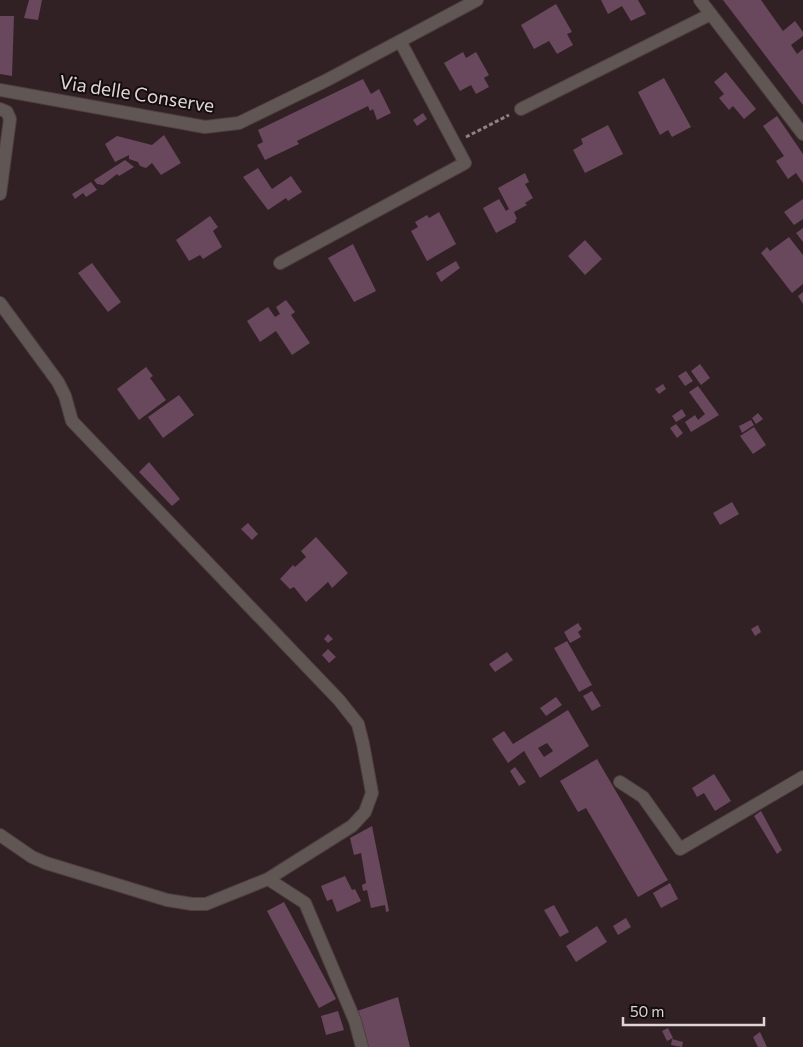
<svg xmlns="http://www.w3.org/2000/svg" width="803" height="1047" viewBox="0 0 803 1047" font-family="Commissioner,sans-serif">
	<rect width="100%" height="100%" fill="#322124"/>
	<path fill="#69475d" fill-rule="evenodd" d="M29 0H42L38 20 24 18Z
		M601 0H638L646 14 631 21 622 6 608 14Z
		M723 0H761L783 31 795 21 803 32V36L791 45 797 54 803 49V105Z
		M556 4 572 32 567 34 573 45 557 54 549 41 534 49 521 25Z
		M0 16H14L12 76 0 74Z
		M463 52 466 58 476 52 489 75 484 78 489 87 476 94 471 85 460 91 444 63Z
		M726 72 756 109 744 119 733 106 729 110 719 98 724 94 714 82Z
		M664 78 691 127 672 137 668 130 660 135 638 92Z
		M363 79 371 94 379 89 391 113 377 120 373 109 370 111 368 106 297 141 299 144 265 160 257 145 263 142 258 130Z
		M423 113 427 119 417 126 413 120Z
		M777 116 803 154V183L796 173 788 179 776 161 784 156 763 126Z
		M608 125 623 154 585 173 573 150 583 144 581 139Z
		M164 135 181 163 161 175 152 163 146 168 140 166 138 162 129 159V155L115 162 105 144 117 136 152 145Z
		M125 160 134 167 119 176 117 174 103 185 97 184 94 180Z
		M258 168 272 189 291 176 302 192 288 201 286 198 268 210 243 177Z
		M525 173 529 182 525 184 533 198 525 203 527 205 514 212 517 219 515 220 516 222 496 233 483 208 499 199 506 211 509 209 498 188Z
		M91 182 97 190 86 197 83 193 75 199 72 194Z
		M803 199V219L794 225 784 212Z
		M439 212 456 244 427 261 411 231 418 227 415 222 427 215 429 218Z
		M210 216 218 227 213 231 222 247 203 259 200 255 189 261 176 240Z
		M803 228V242L796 233Z
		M789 237 803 255V284L792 293 761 253 767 247 770 251Z
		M585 240 602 259 585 275 568 256Z
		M353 244 376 291 354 302 328 258Z
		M456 261 460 268 441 282 436 273Z
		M92 263 121 302 108 312 78 273Z
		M803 292V304L798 296Z
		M286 300 295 312 291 315 310 343 292 355 276 331 260 342 247 321 268 307 275 317 280 314 276 307Z
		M700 364 710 378 701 385 691 371Z
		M146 367 153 376 150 378 166 400 139 420 117 389Z
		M686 371 693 381 685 386 678 376Z
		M663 384 666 389 659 394 655 389Z
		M698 386 719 415 691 432 685 422 695 415 698 420 705 414 689 392Z
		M179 395 194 415 163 438 148 417Z
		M682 409 686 416 676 422 672 416Z
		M758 413 763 419 756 424 752 418Z
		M751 420 754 425 742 433 739 426Z
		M676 424 683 433 677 438 670 428Z
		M754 427 766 445 753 454 740 436Z
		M149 462 180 499 172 506 139 472Z
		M732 502 739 514 720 525 713 513Z
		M248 523 258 534 252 540 241 529Z
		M316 537 348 573 332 588 328 582 306 602 294 587 290 589 280 579 293 565 295 567 306 557 301 551Z
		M578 623 582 629 578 632 581 637 570 643 564 632Z
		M758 625 761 632 755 636 751 629Z
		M328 634 333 639 328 643 324 639Z
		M567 641 592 685 579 692 554 648Z
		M328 649 336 657 329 663 322 655Z
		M507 652 513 660 495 672 489 664Z
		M592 691 601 706 592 711 583 696Z
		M556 697 562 705 546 716 540 708Z
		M568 710 589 746 540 778 524 751 508 763 492 739 504 731 513 744ZM547 743 553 751 544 757 538 748Z
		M597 759 668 880 638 897 586 808 578 812 560 781Z
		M515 767 526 782 519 786 510 771Z
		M714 774 731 801 715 811 704 793 697 797 692 788Z
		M761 811 782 850 777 854 754 816Z
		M372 826 389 911 386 912 385 905 371 908 367 890 363 891 362 885 366 883 361 853 354 855 350 838Z
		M345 876 352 890 355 889 361 901 337 912 332 899 327 901 321 886Z
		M670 883 678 899 661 908 653 893Z
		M284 902 336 999 319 1008 267 911Z
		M554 905 569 932 560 937 544 910Z
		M626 918 631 927 618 935 613 926Z
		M597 926 607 942 576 962 566 946Z
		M398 997 410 1047H366L357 1011Z
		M338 1011 344 1030 326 1035 321 1016Z
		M668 1028 673 1038 667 1041 662 1031Z
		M760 1032 767 1047H758L753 1037Z
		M672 1039 683 1042 682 1047 671 1045Z"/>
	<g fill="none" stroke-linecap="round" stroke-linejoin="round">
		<g stroke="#4e3e40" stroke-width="14">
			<path id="minor" d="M700 0 803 134
				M0 90 205 127 239 123 327 80 477 0
				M0 109 7 112 10 119 0 194
				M521 109 711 14
				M280 263 465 163 400 41
				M0 303 58 382 65 396 72 421 339 700 358 724 363 744 372 793 365 812 352 826 268 879 206 904H192L167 900 46 863 32 857 0 835
				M620 782 643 797 680 849 803 777
				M268 879 305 903 355 1021 362 1047"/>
		</g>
		<path stroke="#908184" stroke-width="3" stroke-dasharray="4 2.5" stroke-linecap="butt" d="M466 137 509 115"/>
		<use href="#minor" stroke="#605755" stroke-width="12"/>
	</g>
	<g text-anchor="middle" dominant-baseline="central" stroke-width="4" stroke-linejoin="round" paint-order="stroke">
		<g font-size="19" fill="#e0d4d6" stroke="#140d0e">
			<text transform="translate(137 93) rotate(9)">Via delle Conserve</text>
		</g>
	</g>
	<path d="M623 1017v8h141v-8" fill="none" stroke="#e0d4d6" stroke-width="2.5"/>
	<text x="630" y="1017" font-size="15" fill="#e0d4d6" stroke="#140d0e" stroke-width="4" paint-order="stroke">50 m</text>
</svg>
